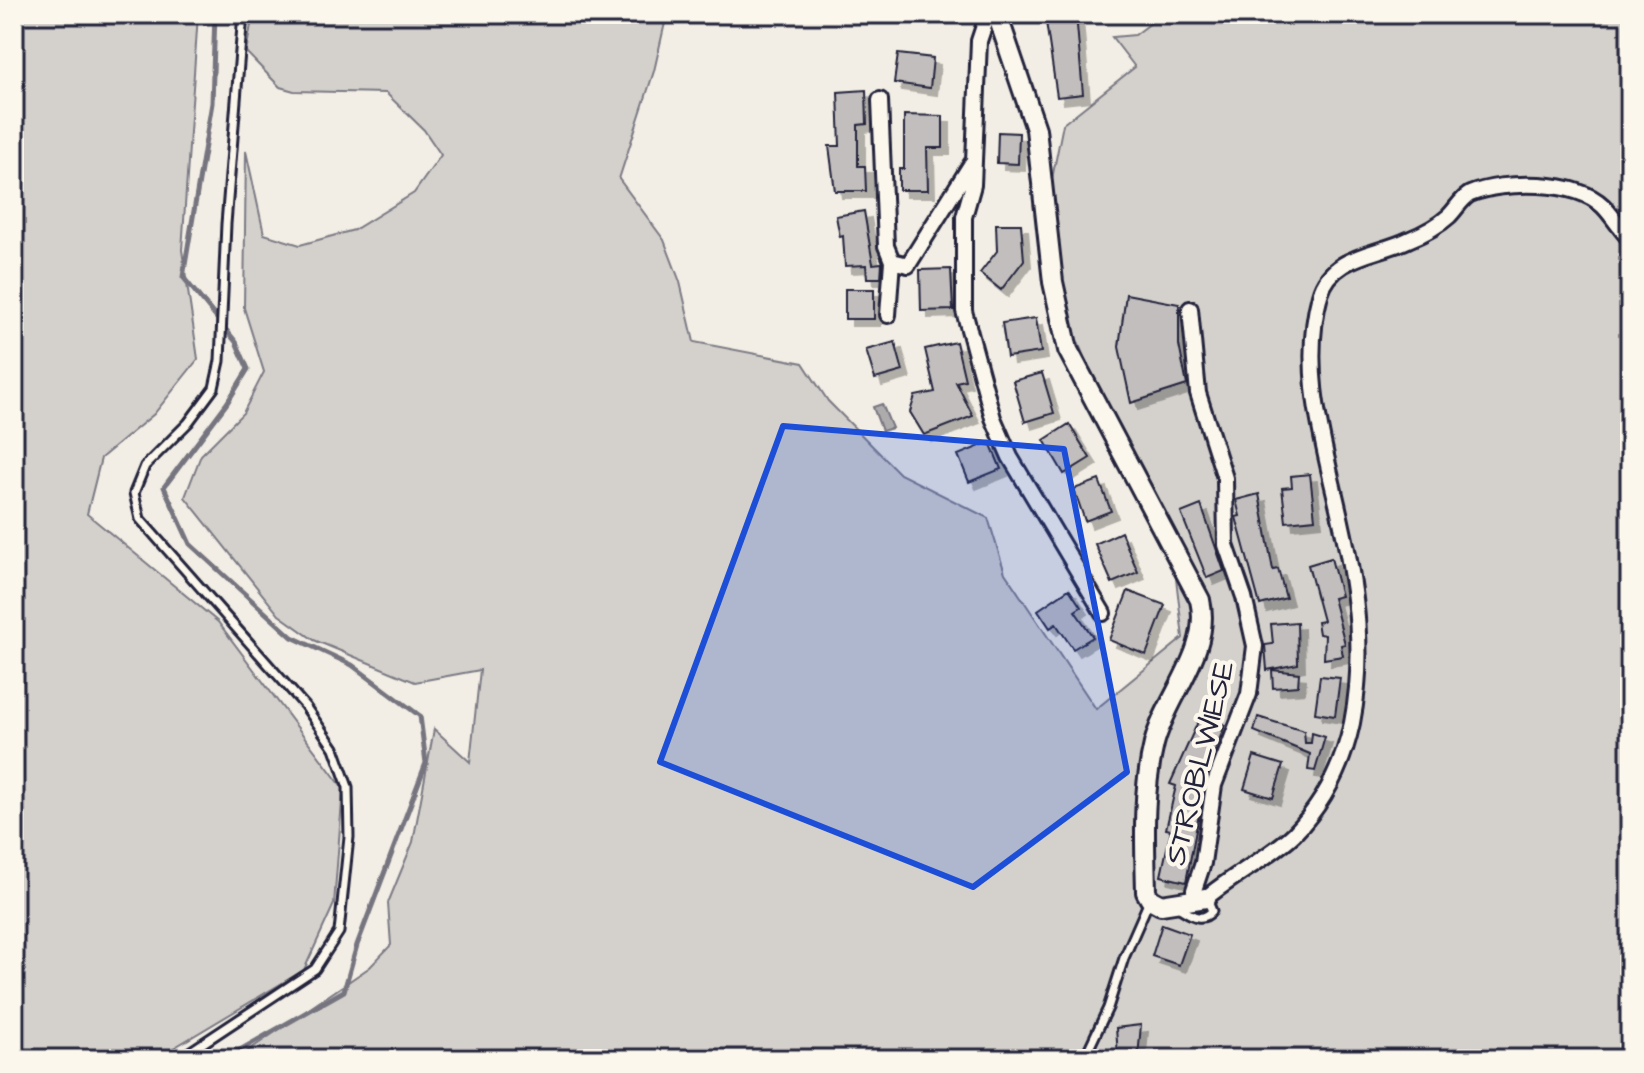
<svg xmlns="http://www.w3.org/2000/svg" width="1644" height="1073" viewBox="0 0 1644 1073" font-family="'Architects Daughter',sans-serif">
	<defs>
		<filter id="shadow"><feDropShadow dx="7" dy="7" stdDeviation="0" flood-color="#0004"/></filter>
	</defs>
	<rect width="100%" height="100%" fill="#f2eee5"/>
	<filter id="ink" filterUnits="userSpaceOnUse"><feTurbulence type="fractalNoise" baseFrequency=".0125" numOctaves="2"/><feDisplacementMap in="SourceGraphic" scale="16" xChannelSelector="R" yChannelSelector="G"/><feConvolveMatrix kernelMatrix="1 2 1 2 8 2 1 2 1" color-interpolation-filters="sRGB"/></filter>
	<g filter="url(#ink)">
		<path fill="#d4d1cc" stroke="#7b7a84" stroke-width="2" d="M14 14H198L182 250 198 359 154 414 101 458 87 514 218 622 343 788 334 904 304 970 155 1059H14Z
			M253 14H667L654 71 619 179 664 240 680 282 694 342 803 363 828 401 900 474 988 518 1005 573 1096 709 1183 638 1173 553 1121 446 1053 282 1051 184 1063 124 1135 67 1112 37 1135 35 1163 14H1630V1059H236L370 967 391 945 388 903 413 842 434 729 470 762 480 670 415 682 314 640 279 615 185 497 201 455 243 413 264 372 244 308 246 151 264 234 300 245 354 230 414 193 441 155 424 130 386 93 294 91 280 87 246 52Z"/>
		<path fill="#aeabad" stroke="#76747f" stroke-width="2" d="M882 404 892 428 882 431 873 407Z"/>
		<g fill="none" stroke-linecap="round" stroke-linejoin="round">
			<path stroke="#76747f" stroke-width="5" d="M215 14 212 103 183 277 236 342 248 369 227 403 164 487 190 544 292 637 352 665 420 716 426 763 357 945 344 991 224 1059"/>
		</g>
		<path fill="#c2bebe" stroke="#22223b" stroke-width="2" filter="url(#shadow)" d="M1076 14 1083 94 1057 97 1045 15Z
			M898 54 933 58 930 88 894 83Z
			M866 90 867 124 858 125V166H865L866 191H835L829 146H840L838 92Z
			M904 115 943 116V148H927L928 190H899V169H904Z
			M998 132 1019 133 1018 164 997 163Z
			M864 211 873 264 882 263 881 278H867L866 265 845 266 843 236 840 237 836 216Z
			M996 224H1021L1024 260 1001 290 980 273 997 251Z
			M951 269 953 310 921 311 920 270Z
			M845 289H874V319H845Z
			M1126 294 1179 304V345L1187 385 1131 403 1119 347Z
			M1036 318 1041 352 1007 357 1002 323Z
			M895 342 903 371 875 379 866 350Z
			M956 342 965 380 956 382 973 416 924 435 910 412 915 396 935 392 925 349Z
			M1042 373 1054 413 1025 422 1013 381Z
			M1069 424 1090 458 1064 474 1044 440Z
			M990 442 1001 469 969 482 958 455Z
			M1310 474 1315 519 1286 522 1282 488 1292 487 1291 476Z
			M1099 480 1111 511 1085 521 1074 489Z
			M1259 494 1273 570 1278 569 1286 598 1260 605 1236 517 1240 516 1236 500Z
			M1201 505 1224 571 1207 578 1181 513Z
			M1121 532 1138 572 1112 583 1095 544Z
			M1331 558 1341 596 1333 598 1345 644 1341 645 1343 656 1324 659 1325 635 1319 634 1317 622 1323 621 1308 565Z
			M1069 589 1081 607 1075 611 1093 637 1073 649 1056 624 1050 628 1038 610Z
			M1128 591 1165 605 1146 655 1109 640Z
			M1297 622 1298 664 1267 670 1265 645 1273 644 1271 624Z
			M1272 670 1299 673 1298 686 1273 688Z
			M1320 676 1340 678 1335 716 1315 713Z
			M1201 715 1225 725 1195 803 1201 804 1186 882 1161 876 1171 830 1166 829 1176 786 1170 784Z
			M1258 717 1304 731 1305 743H1311L1312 733 1325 737 1315 771 1308 770 1310 754 1254 731Z
			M1254 756 1283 765 1273 798 1244 789Z
			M1162 924 1190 934 1179 965 1152 956Z
			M1141 1025 1138 1057 1118 1056 1116 1028Z"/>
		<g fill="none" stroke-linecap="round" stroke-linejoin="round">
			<g stroke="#22223b" stroke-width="13">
				<path id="lane" d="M1178 907C1190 914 1201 924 1212 911L1207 899
					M179 1059 315 969 339 932 349 837 348 787 334 748 305 706 140 519 134 493 145 466 188 423 214 388 220 361 226 224 243 14
					M1084 1059 1108 1008 1124 958 1149 901"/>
			</g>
			<g stroke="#22223b" stroke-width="20">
				<path id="street" d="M988 14 979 41 973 185 964 217V311L993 418 1010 457 1103 613
					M880 100 886 246 892 261 908 265 972 163
					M1190 309 1198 393 1225 478 1226 545 1244 597 1255 646 1249 694 1214 785 1203 863 1194 890 1195 901
					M888 315 892 261
					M1206 898C1232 876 1271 856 1294 834 1324 803 1343 765 1352 723 1365 656 1357 593 1342 526 1326 450 1299 373 1320 295 1331 255 1377 255 1408 240 1423 234 1437 227 1449 216 1456 209 1462 198 1470 194 1504 180 1576 180 1603 206 1613 216 1620 229 1630 239"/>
			</g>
			<g stroke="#22223b" stroke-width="24">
				<path id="secondary" d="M997 14 1036 129 1053 282 1068 350 1200 600C1212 651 1166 696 1154 744 1142 794 1145 842 1146 892L1150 899 1161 905 1206 898"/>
			</g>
			<use href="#lane" stroke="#fbf7ec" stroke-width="7"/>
			<use href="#street" stroke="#fbf7ec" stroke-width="14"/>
			<use href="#secondary" stroke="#fbf7ec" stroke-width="18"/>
		</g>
	</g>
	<path fill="#1d4ed8" fill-opacity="0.2" stroke="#1d4ed8" stroke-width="6" stroke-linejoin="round" d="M783 426 1064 449 1127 772 973 887 660 762Z"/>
	<g text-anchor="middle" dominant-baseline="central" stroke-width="8" stroke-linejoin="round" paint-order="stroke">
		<g font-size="30" fill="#22223b" stroke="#fbf7ec">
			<text transform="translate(1200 763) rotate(-76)">STROBLWIESE</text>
		</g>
	</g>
	<rect width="1644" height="1073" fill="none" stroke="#fbf7ec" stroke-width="48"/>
	<rect x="24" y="24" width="1596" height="1025" fill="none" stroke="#22223b" stroke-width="3" filter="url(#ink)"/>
</svg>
